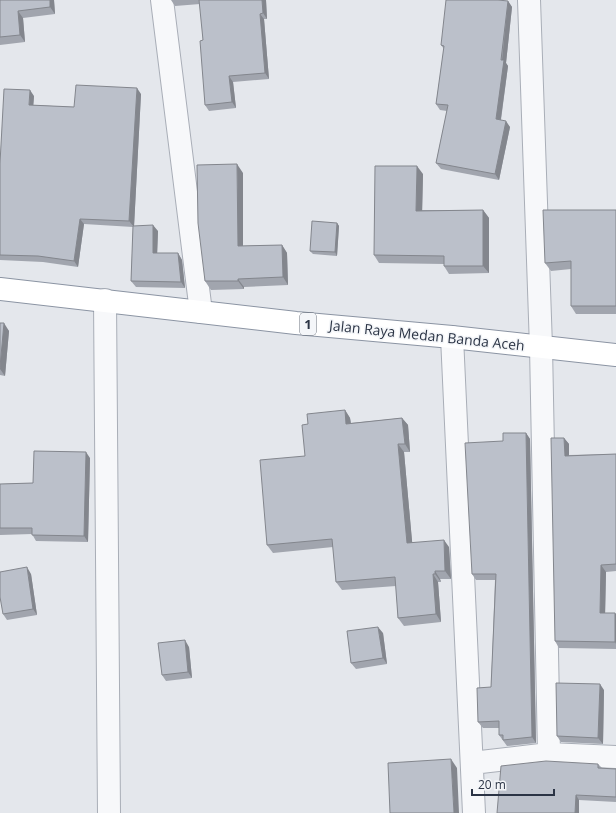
<svg xmlns="http://www.w3.org/2000/svg" width="616" height="813" viewBox="0 0 616 813" font-family="'Open Sans',sans-serif">
	<rect width="100%" height="100%" fill="#e4e7ec"/>
	<g fill="none" stroke-linecap="round" stroke-linejoin="round">
		<g stroke="#a9aeb7" stroke-width="24">
			<path id="minor" d="M162 0 201 312
				M529 0 541 347 549 754
				M105 300 109 813
				M452 337 474 813
				M472 763 549 754 616 757"/>
		</g>
		<g stroke="#8b94a3" stroke-width="24">
			<path id="highway" d="M0 289 296 323 452 337 616 355"/>
		</g>
		<use href="#minor" stroke="#f7f8fa" stroke-width="22"/>
		<use href="#highway" stroke="#fff" stroke-width="22"/>
	</g>
	<path fill="#a1a5ae" d="M0 0H54L55 14 23 18 25 42 0 45Z
		M171 0H266L267 19H264L269 79 233 82 236 108 209 111 205 105 203 40 200 4 175 6Z
		M503 1H508L512 7 506 63 508 66 501 120 510 127 499 180 441 169 436 163 447 111 440 110 436 104 444 49 441 45Z
		M141 94 134 226 158 231 157 253H178L182 260 185 288 136 287 131 281 133 227 84 224 78 267 43 262 0 260V163L34 96 33 105 74 107Z
		M243 173V246L282 245 287 253 288 285 244 287V289L211 290 205 281Z
		M423 174 422 210H483L489 218V273L449 274 444 266V264L379 263 374 255Z
		M616 210V314H576L571 306V269L551 271 545 263Z
		M337 223 339 226 337 256 313 254 310 251Z
		M0 323 9 331 5 376 0 375Z
		M345 410 350 418 351 423 402 418 408 425 410 452H404L412 542 449 547 451 579H440L441 582H438L441 622 404 626 398 618 396 586 342 590 336 582 333 547 273 553 267 545 305 456 308 424Z
		M526 433 530 439 536 743 507 746 499 735V728H483L478 722 491 687 495 580H476L472 574 503 441Z
		M564 438 569 444V455L616 454V571L606 572 605 613 616 614V649L559 648 555 641Z
		M90 458 88 542 36 541 32 534 0 535V484L33 483Z
		M31 574 37 615 7 620 3 614Z
		M383 633 387 664 356 669 351 663Z
		M189 647 192 678 166 681 162 675Z
		M604 690 603 744 561 742 557 736Z
		M598 764 602 768 616 769V802L579 800V813H497Z"/>
	<path fill="#83868d" d="M50 0H54L55 14 50 7Z
		M262 0H266L267 19 263 13Z
		M508 1 512 7 506 63 508 66 500 125 496 119Z
		M18 11 23 18 25 42 20 35Z
		M260 14 264 19 269 79 265 73Z
		M229 76 233 82 236 108 232 102Z
		M137 88 141 94 134 227 129 221Z
		M30 90 34 96 33 111 29 105Z
		M506 121 510 127 499 180 495 174Z
		M237 164 243 173V254L238 246Z
		M417 166 423 174 422 218 416 211Z
		M483 210 489 218V273L483 266Z
		M80 219 84 224 78 267 74 261Z
		M337 223 339 226 337 256 335 252Z
		M153 225 158 231 157 259 153 253Z
		M282 245 287 253 288 285 283 277Z
		M178 253 182 260 185 288 181 282Z
		M238 279 244 287V289L238 281Z
		M4 323 9 331 5 376 0 369Z
		M345 410 350 418 352 431 346 424Z
		M402 418 408 425 410 452 405 444Z
		M526 433 530 439 536 743 532 737Z
		M564 438 569 444V462L565 456Z
		M398 444 404 452 413 551 407 543Z
		M86 452 90 458 88 542 84 536Z
		M444 540 449 547 451 579 445 571Z
		M601 565 606 572 605 619 600 613Z
		M27 567 31 574 37 615 33 609Z
		M435 571 440 579 441 582 435 574Z
		M433 574 438 582 441 622 436 614Z
		M615 613 616 614V644L615 642Z
		M378 627 383 633 387 664 383 658Z
		M185 640 189 647 192 678 188 672Z
		M600 684 604 690 603 744 598 738Z
		M451 759 457 768 459 813H454Z
		M576 795 579 800V813H575Z"/>
	<path fill="#bbc0ca" stroke="#83868d" d="M0 0H50V7L18 11 20 35 0 37Z
		M199 0H262L263 13 260 14 265 73 229 76 232 102 205 105 200 41 203 40Z
		M446 0H498L508 1 501 60H504L496 119 506 121 495 174 436 163 448 105 436 104 444 46 441 45Z
		M76 85 137 88 129 221 80 219 74 261 38 256 0 255V163L4 89 30 90 29 105 74 107Z
		M237 164 238 246 282 245 283 277 238 279V281H205L198 223 197 165Z
		M375 166H417L416 211 483 210V266H444V256L374 255Z
		M543 210H616V306H571V261L545 263Z
		M312 221 337 223 335 252 310 251Z
		M153 225V253H178L181 282 131 281 133 226Z
		M0 323H4L0 367Z
		M345 410 346 424 402 418 405 444H398L407 543 444 540 445 571H435V574H433L436 614 398 618 395 577 336 582 332 539 267 545 260 460 305 456 302 425 308 424 307 414Z
		M503 433H526L532 737 503 740V735H499V721L478 722 477 688 491 687 496 574H472L465 443 503 441Z
		M551 438H564L565 456 616 454V564L601 565 600 613H615V642L555 641Z
		M34 451 86 452 84 536 32 535V528H0V484L33 483Z
		M27 567 33 609 3 614 0 597V572Z
		M378 627 383 658 351 663 347 631Z
		M185 640 188 672 162 675 158 643Z
		M556 683 600 684 598 738 557 736Z
		M451 759 454 813H390L388 763Z
		M546 761 598 764V768L616 769V797L576 795 575 813H497L501 766Z"/>
	<g text-anchor="middle" dominant-baseline="central" stroke-width="3" stroke-linejoin="round" paint-order="stroke">
		<rect fill="#f4f6f9" stroke="#676e7b" stroke-width="1" x="300" y="313" width="16" height="22" rx="3"/>
		<g font-size="13" font-weight="bold" fill="#2b3445">
			<text x="308" y="324">1</text>
		</g>
		<g font-size="14" fill="#2b3445" stroke="#f4f6f9">
			<text transform="translate(427 335) rotate(6)">Jalan Raya Medan Banda Aceh</text>
		</g>
	</g>
	<path d="M472 789v6h82v-6" fill="none" stroke="#2b3445" stroke-width="2"/>
	<text x="478" y="789" font-size="12" fill="#2b3445" stroke="#f4f6f9" stroke-width="3" paint-order="stroke">20 m</text>
</svg>
